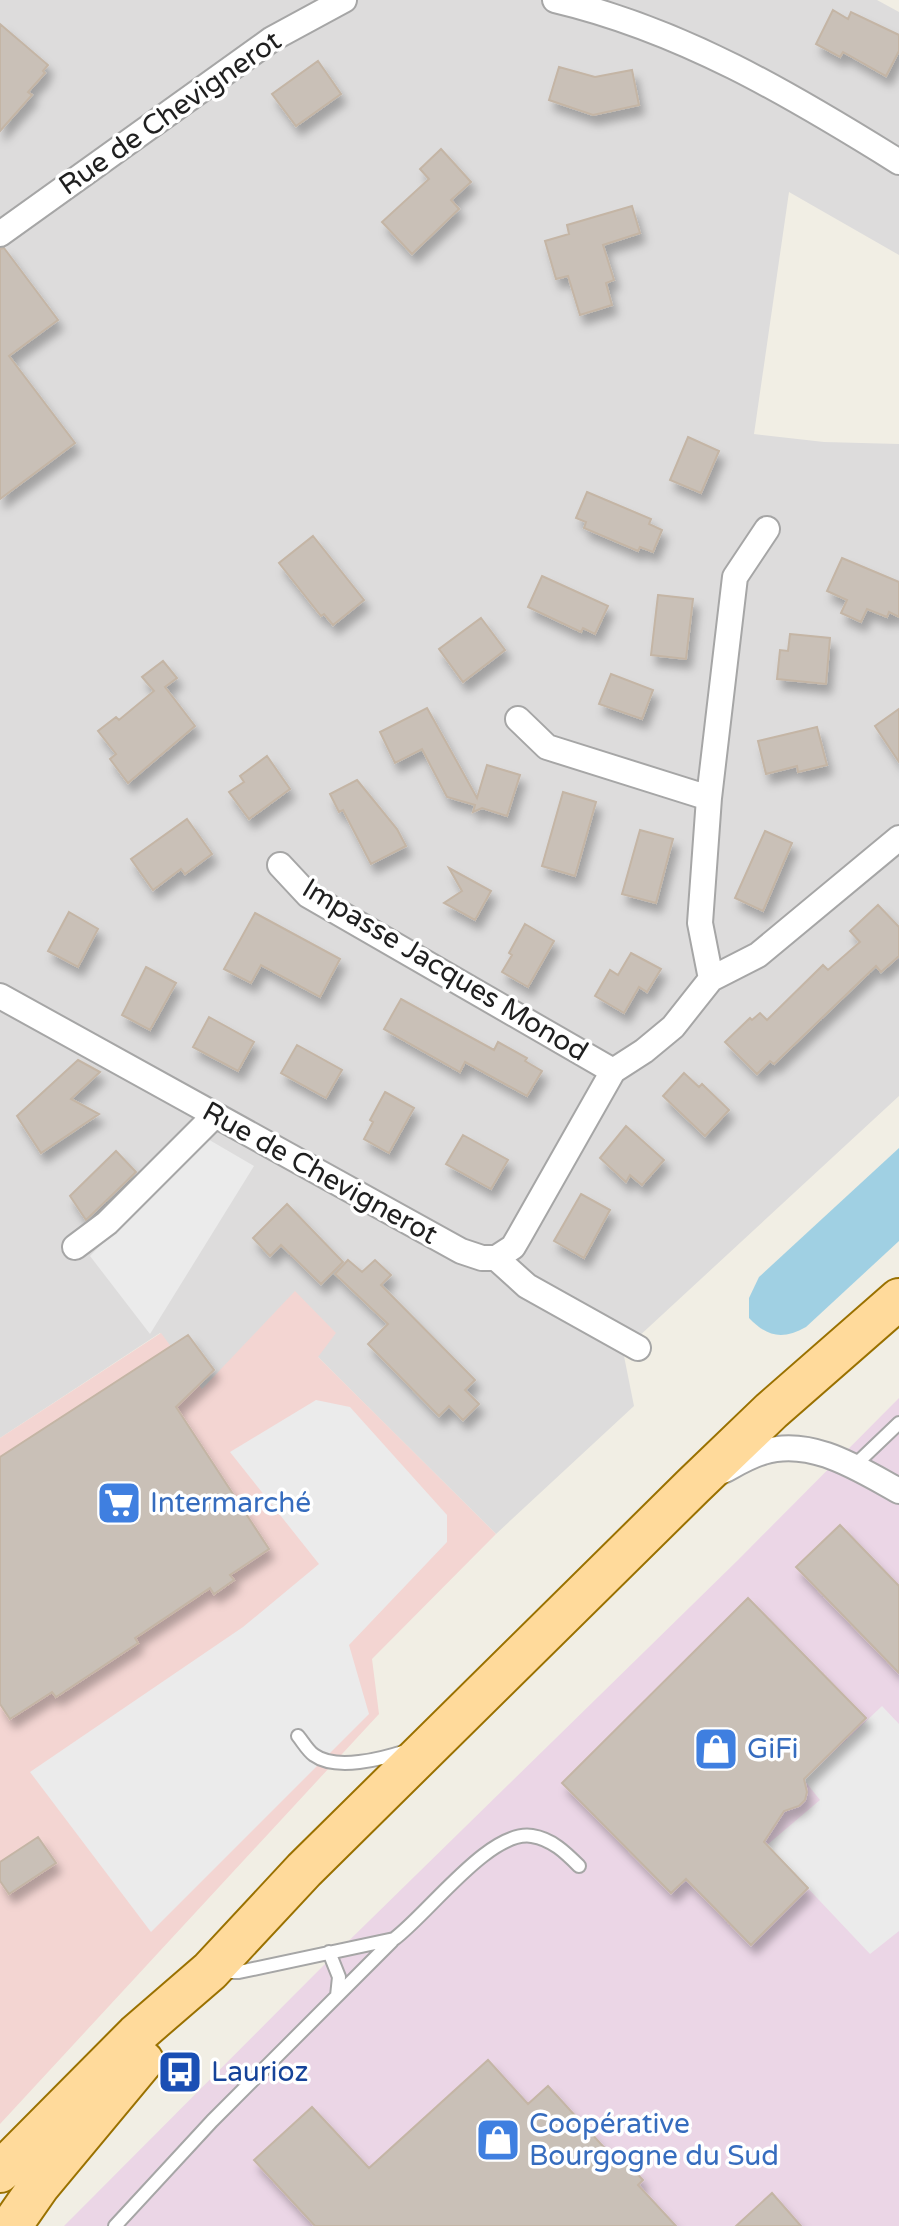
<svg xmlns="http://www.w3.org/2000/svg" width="899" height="2226" viewBox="0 0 899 2226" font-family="'Varela Round',sans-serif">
	<defs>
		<filter id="shadow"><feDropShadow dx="5" dy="9" stdDeviation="4" flood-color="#0004"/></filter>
	</defs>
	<rect width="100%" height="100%" fill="#f1eee4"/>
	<path fill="#dddcdc" d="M0 0H877L899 12V255L789 192 754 434 824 442 899 444V1096L623 1351 634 1406 496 1534 318 1357 201 1389 160 1333 0 1438Z"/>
	<path fill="#f3d5d2" d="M295 1291 336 1333 318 1357 496 1534 372 1659 379 1714 0 2124V1438L161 1333 202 1389Z"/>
	<path fill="#ebd6e6" d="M899 1398V2226H64L323 1966 738 1560Z"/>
	<path fill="#ebebeb" d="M206 1138 254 1166 150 1334 90 1256Z
		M316 1400 350 1407 447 1515V1542L349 1645 369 1714 151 1932 30 1772 243 1627 319 1564 230 1452Z
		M882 1706 899 1724V1931L870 1954 767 1845 820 1800 804 1780Z"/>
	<path fill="#a0d0e3" d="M899 1148V1241L806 1327C783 1340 767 1337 749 1318V1298L759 1277Z"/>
	<path fill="#c9c0b7" stroke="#c4b5a5" stroke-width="2" filter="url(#shadow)" d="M833 10 848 19 851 12 899 35V51L886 76 843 52 840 57 816 44Z
		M0 24 48 65 43 71 45 73 28 92 32 95 0 131Z
		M318 61 341 94 296 126 272 94Z
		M559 67 595 77 632 70 639 105 593 115 549 100Z
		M441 149 471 182 451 200 459 209 412 254 382 222 429 179 420 169Z
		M632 206 640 233 603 245 614 280 606 283 612 305 580 315 568 276 556 279 545 241 569 234 567 225Z
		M4 248 58 320 9 356 75 443 0 499V249Z
		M688 437 719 451 701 493 670 480Z
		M587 492 651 519 649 524 662 530 653 552 640 547 638 551 584 528 586 522 576 518Z
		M313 536 364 600 333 625 324 614 321 616 279 563Z
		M842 558 899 582V617L889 612 887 617 867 609 861 622 841 613 847 600 827 591Z
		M542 576 608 606 595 634 583 628 581 632 528 607Z
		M658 595 693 599 686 659 651 655Z
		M481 618 505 650 463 682 439 649Z
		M790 634 830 638 826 684 777 679 780 650 788 651Z
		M163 661 177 678 165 687 195 726 128 783 110 759 116 754 98 731 116 717 119 720 154 691 142 677Z
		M611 674 653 690 642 719 599 704Z
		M427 708 477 798 487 765 520 775 507 816 482 808 473 812 475 805 447 797 422 749 395 763 380 732Z
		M899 709V762L875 726Z
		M817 727 827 765 798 772 797 766 766 774 758 741Z
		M267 756 290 789 249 819 229 792 244 782 240 776Z
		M357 780 397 829 406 846 371 864 343 810 339 812 330 794Z
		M563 792 596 802 575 876 542 866Z
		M187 819 212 854 185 874 181 869 153 890 131 859Z
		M640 830 673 839 656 903 622 894Z
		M765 831 792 843 763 911 735 898Z
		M449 868 491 891 475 920 444 903 462 891Z
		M878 905 899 927V956L881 972 876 966 774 1064 770 1061 757 1074 725 1042 750 1018 752 1020 760 1013 767 1020 823 965 828 970 860 942 850 931Z
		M69 912 98 929 78 967 48 951Z
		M255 913 340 959 320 997 261 965 251 983 224 969Z
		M525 924 554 941 528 987 502 972 512 955 509 953Z
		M631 953 661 969 647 992 639 987 624 1013 595 996 610 970 618 975Z
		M146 967 176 983 150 1030 122 1015Z
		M401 999 494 1050 498 1042 527 1058 525 1061 542 1071 527 1096 465 1062 460 1072 384 1029Z
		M209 1017 254 1042 238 1071 193 1047Z
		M297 1045 342 1070 326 1098 281 1073Z
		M78 1060 100 1072 71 1099 99 1114 41 1153 17 1116Z
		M684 1073 699 1087 702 1084 729 1110 705 1136 663 1096Z
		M385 1092 414 1108 389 1153 364 1139 373 1122 370 1120Z
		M626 1126 664 1160 642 1185 630 1175 626 1182 600 1158Z
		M463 1135 508 1160 491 1189 446 1164Z
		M116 1151 136 1172 86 1220 70 1196Z
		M581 1194 610 1210 584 1258 554 1241Z
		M287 1204 343 1262 321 1284 281 1245 270 1256 253 1238Z
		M348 1260 362 1272 375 1260 391 1275 381 1285 475 1380 465 1390 479 1404 463 1420 449 1406 439 1416 368 1344 388 1324 335 1274Z
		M188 1335 214 1370 176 1407 269 1549 230 1575 234 1580 214 1594 210 1588 135 1638 138 1643 56 1697 52 1692 10 1719 0 1704V1457Z
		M840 1525 899 1586V1673L796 1567Z
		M748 1598 866 1718 804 1779 807 1792 805 1800 799 1806 784 1811 764 1842 808 1888 751 1945 686 1879 671 1893 562 1783Z
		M38 1837 56 1863 9 1894 0 1881V1862Z
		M488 2060 528 2104 548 2086 620 2165 625 2161 643 2180 638 2185 676 2226H315L254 2160 312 2107 369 2168Z
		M772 2193 801 2226H736Z"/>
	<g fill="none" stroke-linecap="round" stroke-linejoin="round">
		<g stroke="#a6a6a6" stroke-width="16">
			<path id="lane" d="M854 1466 899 1423
				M298 1736C303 1742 308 1751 314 1755 336 1771 382 1759 406 1751
				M329 1952 339 1977 337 1996
				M221 1972H239L394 1939C429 1913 490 1829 532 1836 552 1839 566 1853 579 1866
				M115 2226 212 2121 392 1941"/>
		</g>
		<g stroke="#a6a6a6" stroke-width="28">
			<path id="street" d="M555 0C682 30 790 94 899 162
				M0 234 272 39 344 0
				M518 719 547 747 709 798
				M280 865 308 895 613 1071
				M711 979 700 923 709 798 735 577 767 529
				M0 996 461 1251 482 1258H496L527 1286 638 1348
				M75 1247 107 1223 215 1115
				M496 1258 513 1247 520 1235 613 1071 644 1051 673 1027 711 979 758 955 899 838
				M723 1471C736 1464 749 1456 763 1452 811 1437 859 1469 899 1491"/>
		</g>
		<g stroke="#9a7100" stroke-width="44">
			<path id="primary" d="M0 2172 136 2035 210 1971 304 1870 693 1486 771 1411 899 1299
				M14 2226 16 2219 39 2186 143 2061"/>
		</g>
		<use href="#lane" stroke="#fff" stroke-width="12"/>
		<use href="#street" stroke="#fff" stroke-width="24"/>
		<use href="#primary" stroke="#ffda9b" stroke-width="40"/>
	</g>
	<defs>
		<g id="supermarket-square" transform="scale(2.3)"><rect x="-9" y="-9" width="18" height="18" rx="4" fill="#3f7fe0" stroke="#fff"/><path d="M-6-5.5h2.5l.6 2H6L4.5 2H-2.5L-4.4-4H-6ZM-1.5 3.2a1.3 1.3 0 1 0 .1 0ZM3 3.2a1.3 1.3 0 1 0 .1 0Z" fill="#fff"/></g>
		<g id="shop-square" transform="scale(2.3)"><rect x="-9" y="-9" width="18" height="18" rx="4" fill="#3f7fe0" stroke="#fff"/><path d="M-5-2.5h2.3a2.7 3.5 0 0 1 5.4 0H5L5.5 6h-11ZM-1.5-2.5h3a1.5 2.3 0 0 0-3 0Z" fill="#fff"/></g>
		<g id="bus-square" transform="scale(2.3)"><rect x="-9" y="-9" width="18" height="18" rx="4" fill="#1a4fb4" stroke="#fff"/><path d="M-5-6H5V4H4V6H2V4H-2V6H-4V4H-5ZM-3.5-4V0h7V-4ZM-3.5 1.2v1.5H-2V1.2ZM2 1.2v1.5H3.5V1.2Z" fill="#fff"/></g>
	</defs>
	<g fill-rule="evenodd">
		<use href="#supermarket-square" x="119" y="1503"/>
		<use href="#shop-square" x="716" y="1749"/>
		<use href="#bus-square" x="180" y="2072"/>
		<use href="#shop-square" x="498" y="2140"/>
	</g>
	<g text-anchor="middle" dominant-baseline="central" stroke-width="7" stroke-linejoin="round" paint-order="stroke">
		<g font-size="28" fill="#1f1f1f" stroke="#fff">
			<text transform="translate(170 113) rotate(-35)">Rue de Chevignerot</text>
			<text transform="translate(445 970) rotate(31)">Impasse Jacques Monod</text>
			<text transform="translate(320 1173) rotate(29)">Rue de Chevignerot</text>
		</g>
		<g font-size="28" fill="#366cbe" stroke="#fff" text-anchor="start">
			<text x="150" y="1503">Intermarché</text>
			<text x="747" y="1749">GiFi</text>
			<text x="529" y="2124">Coopérative<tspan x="529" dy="32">Bourgogne du Sud</tspan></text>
		</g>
		<g font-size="28" fill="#164399" stroke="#fff" text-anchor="start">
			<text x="211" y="2072">Laurioz</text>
		</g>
	</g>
</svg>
